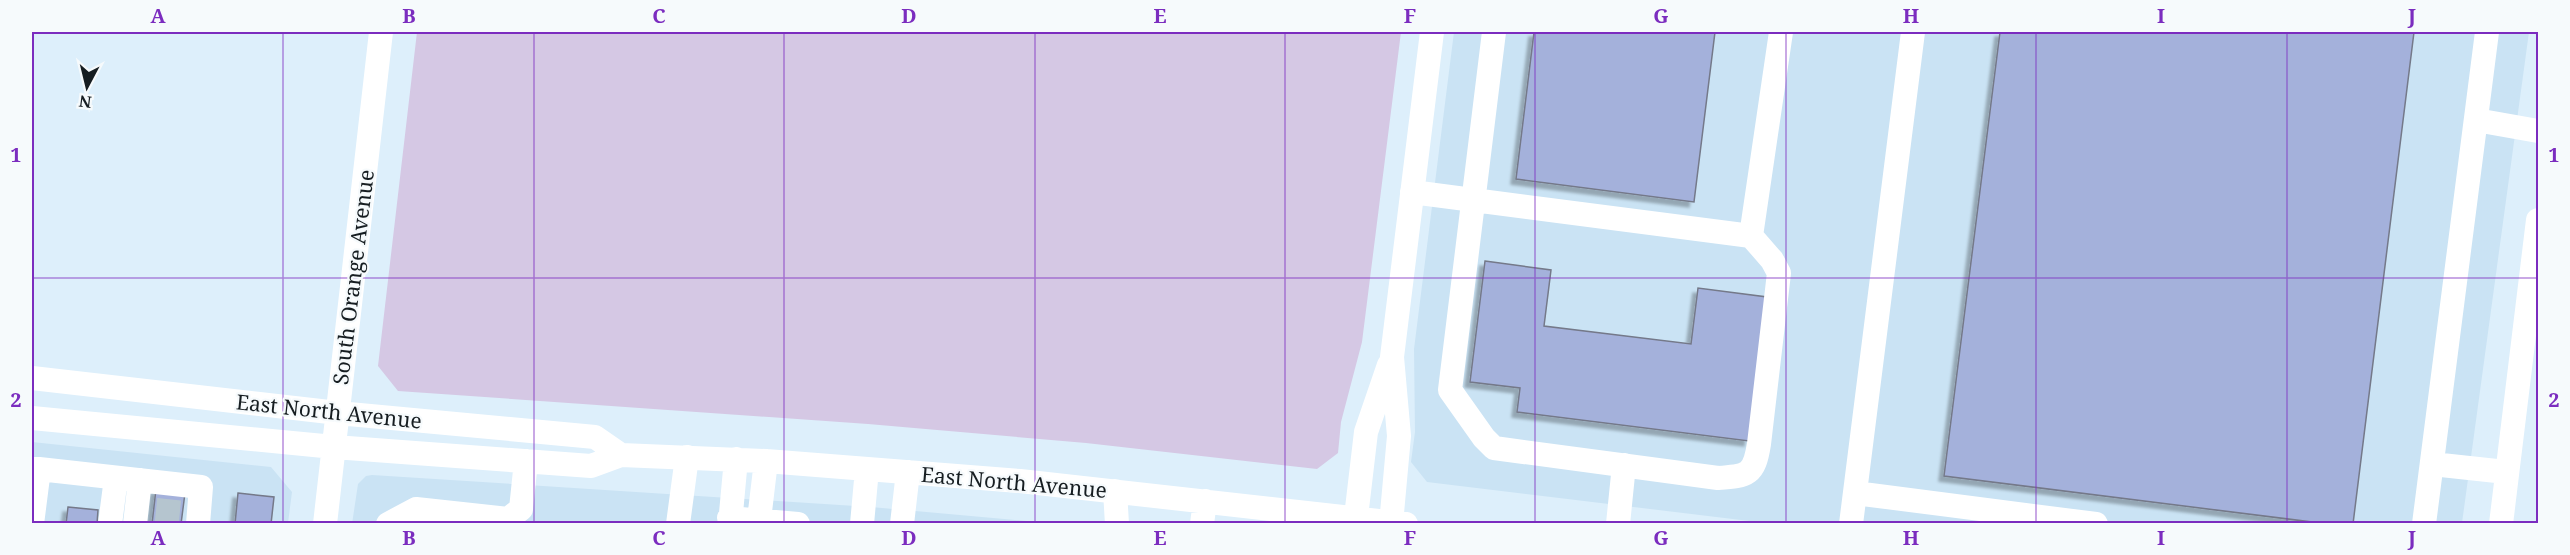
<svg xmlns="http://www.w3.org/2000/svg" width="2570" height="555" viewBox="0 0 2570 555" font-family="'Noto Serif',serif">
	<defs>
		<filter id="shadow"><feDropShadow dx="-5" dy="5" stdDeviation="1.5" flood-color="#0004"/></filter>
	</defs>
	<rect width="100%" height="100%" fill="#ddeffb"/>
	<path fill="#cae3f4" d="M1454 32H2529L2462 523 1774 524 1427 482 1411 462 1415 432 1414 349Z
		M32 442 271 467 292 492 288 523 32 524Z
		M372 475 871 507 1048 523 352 524 358 484 366 476Z"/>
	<path fill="#d5c8e4" d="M417 32H1401L1362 342 1341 422 1338 453 1317 469 1086 443 868 424 398 391 378 366Z"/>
	<path fill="#a4b1db" stroke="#747989" stroke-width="1.5" filter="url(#shadow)" d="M1534 32H1715L1694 202 1516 179Z
		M2000 32H2414L2353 524H2328L1944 476Z
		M1485 261 1551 270 1544 326 1691 344 1698 288 1767 297 1749 441 1517 412 1520 388 1470 382Z
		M156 489 185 493 181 524H152Z
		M238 493 274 497 271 524H235Z
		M68 507 98 510 97 524H66Z"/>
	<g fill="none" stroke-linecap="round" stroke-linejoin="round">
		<path stroke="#b5c5cf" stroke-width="24" stroke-dasharray="24 12" stroke-linecap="butt" d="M156 510 185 513"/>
		<path stroke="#fff" stroke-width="24" d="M1494 32 1450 390 1484 438 1494 448 1718 478C1748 476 1754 475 1759 444L1779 273 1772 260 1751 236
			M2476 120 2538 131
			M1412 192 1751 236 1781 32
			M32 378 338 413 595 437 621 455
			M32 418 334 447 591 466 621 455 766 461 1020 481 1406 524
			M2432 464 2506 472
			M32 469H39L32 524
			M39 469 201 487 198 524
			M1115 491 1117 524
			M1855 493 2096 524
			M1356 517 1366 432 1389 365
			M729 518 798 524
			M759 520 766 461
			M110 524 116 478
			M135 524 140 480
			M325 524 381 32
			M388 524 416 509 508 519 521 509 526 461
			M678 524 687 457
			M730 524 736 459
			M862 524 867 469
			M902 524 908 472
			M1202 524 1205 501
			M1391 524 1399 436 1392 357 1432 32
			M1618 524 1624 465
			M1851 524 1913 32
			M2424 524 2487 32
			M2501 524 2538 220"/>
	</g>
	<path fill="none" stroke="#7b2cbf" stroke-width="1.5" stroke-opacity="0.55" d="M283 32V524M534 32V524M784 32V524M1035 32V524M1285 32V524M1535 32V524M1786 32V524M2036 32V524M2287 32V524M32 278H2538"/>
	<g text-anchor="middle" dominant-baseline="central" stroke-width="4.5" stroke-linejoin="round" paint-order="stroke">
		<g font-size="21" fill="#161d21" stroke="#f6fafc">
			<text transform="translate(353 277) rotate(-83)">South Orange Avenue</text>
			<text transform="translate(329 411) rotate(6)">East North Avenue</text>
			<text transform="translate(1014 482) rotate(5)">East North Avenue</text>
		</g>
	</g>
	<rect width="2570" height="555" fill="none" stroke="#f6fafc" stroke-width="66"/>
	<g transform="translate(87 87) rotate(187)" stroke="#f6fafc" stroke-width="4.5" paint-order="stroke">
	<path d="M0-4.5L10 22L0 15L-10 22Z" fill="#161d21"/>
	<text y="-9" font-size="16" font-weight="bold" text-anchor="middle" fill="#161d21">N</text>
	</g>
	<rect x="33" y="33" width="2504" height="489" fill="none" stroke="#7b2cbf" stroke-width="2"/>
	<g font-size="20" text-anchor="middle" font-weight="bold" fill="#7b2cbf">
		<text x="158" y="23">A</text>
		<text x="409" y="23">B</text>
		<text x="659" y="23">C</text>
		<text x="909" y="23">D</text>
		<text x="1160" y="23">E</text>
		<text x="1410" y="23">F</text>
		<text x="1661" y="23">G</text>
		<text x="1911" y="23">H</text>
		<text x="2161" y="23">I</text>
		<text x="2412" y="23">J</text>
		<text x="16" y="162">1</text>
		<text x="2554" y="162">1</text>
		<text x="16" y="407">2</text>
		<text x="2554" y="407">2</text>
		<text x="158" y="545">A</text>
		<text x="409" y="545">B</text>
		<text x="659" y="545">C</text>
		<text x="909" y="545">D</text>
		<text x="1160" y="545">E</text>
		<text x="1410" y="545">F</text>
		<text x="1661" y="545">G</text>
		<text x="1911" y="545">H</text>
		<text x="2161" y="545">I</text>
		<text x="2412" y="545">J</text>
	</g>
</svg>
